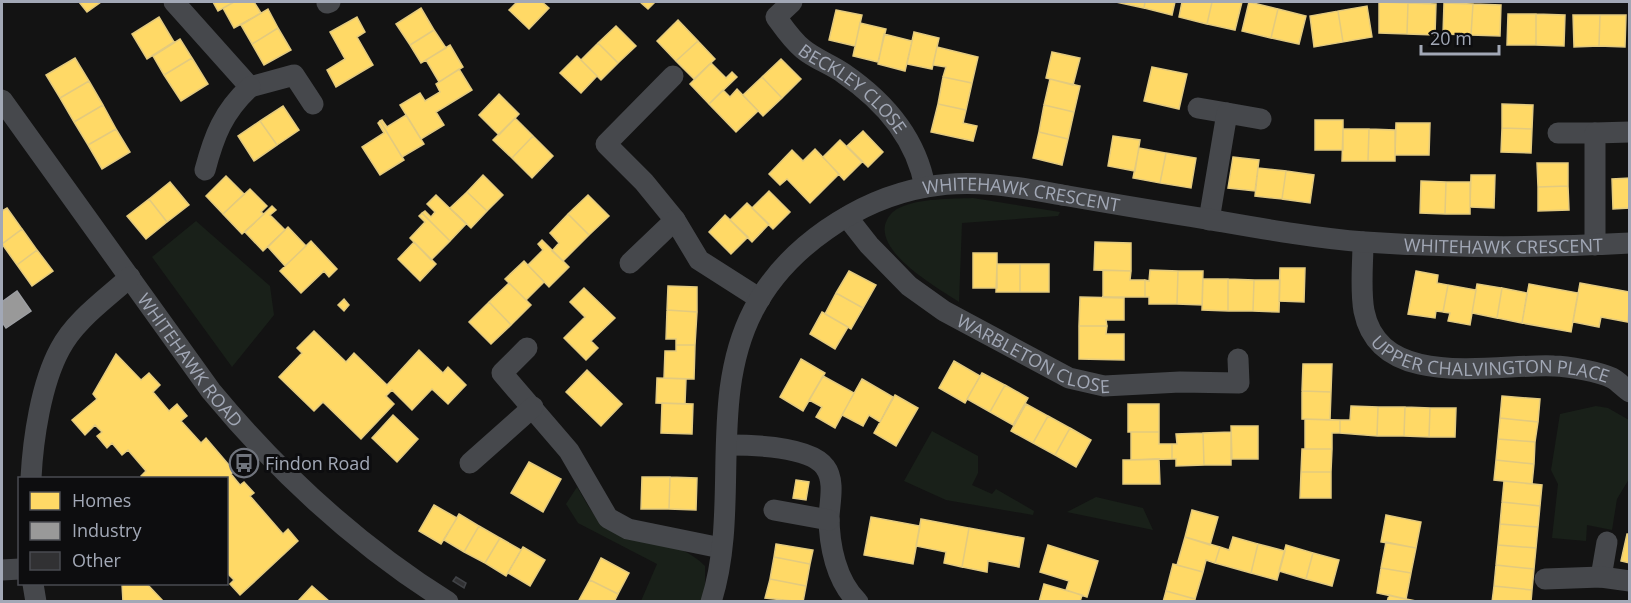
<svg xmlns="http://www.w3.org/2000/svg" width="1631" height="603" viewBox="0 0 1631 603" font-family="'Open Sans',sans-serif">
	<rect width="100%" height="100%" fill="#131313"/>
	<path fill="#192019" d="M973 198 1060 212 1058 216 962 223 959 302C938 288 879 255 885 225 887 218 892 211 899 208 920 198 950 199 973 198Z
		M196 221 270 286 274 315 232 367 152 257Z
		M1596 406 1608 408 1629 420V479L1617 499 1612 530 1587 525 1586 541 1552 538 1558 484 1551 470 1560 414Z
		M932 431 978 456V473L972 485 992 494 996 489 1034 511 1033 515 946 500 904 481Z
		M577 487C584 498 594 519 605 525 636 543 678 538 705 566V601H641L657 564 578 523 566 504Z
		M1096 497 1143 508 1153 530 1067 512Z"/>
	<path fill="#ffd966" stroke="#e3ca7e" stroke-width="1.5" d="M79 2H101L87 12Z
		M213 2H234L218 11Z
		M234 2H254L261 13 234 28 223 8Z
		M517 2H542L549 8 529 29 509 10Z
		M640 2H655L648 9Z
		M1116 2H1145L1144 8Z
		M1145 2H1175L1172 15 1144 8Z
		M1182 2H1212L1207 24 1179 17Z
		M1212 2H1242L1235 30 1207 24Z
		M1249 2 1278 9 1271 38 1242 31Z
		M1379 2 1408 3 1407 34 1379 33Z
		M1408 3 1436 4 1435 35 1407 34Z
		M1444 3 1473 4 1471 35 1443 34Z
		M1473 4 1501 5 1500 36 1471 35Z
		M1367 6 1372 37 1343 42 1338 11Z
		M421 8 434 30 410 45 396 24Z
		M268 9 278 28 252 44 241 25Z
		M1278 9 1306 16 1299 44 1271 38Z
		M836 10 862 15 855 46 829 40Z
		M1338 11 1343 42 1314 47 1310 16Z
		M1508 14H1536V45H1507Z
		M1536 14 1565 15 1564 46 1536 45Z
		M1573 15H1600L1599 46 1574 47Z
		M1600 15H1626L1625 47 1599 46Z
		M159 17 174 42 147 59 132 34Z
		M357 17 365 32 357 37 373 65 336 87 327 70 345 59 330 32Z
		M678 20 698 41 676 61 657 41Z
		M860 23 886 29 878 62 853 56Z
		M616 26 636 46 618 63 598 43Z
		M278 28 291 50 264 65 252 44Z
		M434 30 446 48 421 63 410 45Z
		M914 32 939 38 932 69 907 64Z
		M884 34 912 41 905 71 878 64Z
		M180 39 192 58 164 75 153 56Z
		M698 41 715 59 694 79 676 61Z
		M598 43 618 63 601 80 581 60Z
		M450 45 463 67 439 82 426 60Z
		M937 47 978 57 972 83 943 77 946 67 933 65Z
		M1052 52 1080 58 1073 85 1046 78Z
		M577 56 597 76 581 93 560 73Z
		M75 58 89 81 60 98 46 75Z
		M192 58 208 84 181 101 164 75Z
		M781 59 801 79 782 98 762 77Z
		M711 63 726 78 732 72 737 77 709 104 690 84Z
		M1152 67 1187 74 1179 109 1144 101Z
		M459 69 472 90 436 112 444 125 421 139 400 105 420 93 425 101 440 92 436 84Z
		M762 77 782 98 763 116 743 95Z
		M943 77 972 83 966 110 938 104Z
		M1050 79 1080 86 1074 112 1044 105Z
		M89 81 103 105 74 122 60 98Z
		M737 89 758 111 736 132 709 104 723 90 730 97Z
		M499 94 519 114 499 135 479 115Z
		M938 104 966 110 963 123 977 126 973 141 931 132Z
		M1502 104 1533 105 1532 129 1502 128Z
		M103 105 116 129 88 145 74 122Z
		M1044 105 1074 112 1068 139 1039 132Z
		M283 106 299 130 277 145 260 121Z
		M406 115 424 144 402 157 380 121 382 120 387 127Z
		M515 118 533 136 512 158 493 140Z
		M1315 120H1343V150H1315Z
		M260 121 277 145 254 161 238 136Z
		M380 121 404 160 380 175 362 147 384 133 378 123Z
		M1396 123H1430L1429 155H1395Z
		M1502 128 1532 129 1531 153 1501 152Z
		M116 129 130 152 102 169 88 145Z
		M1343 129H1369L1368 161H1342Z
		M1369 129 1395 130V161H1368Z
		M863 131 883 152 868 167 847 146Z
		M1039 132 1068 139 1062 165 1033 158Z
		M533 136 553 156 532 178 512 158Z
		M1113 136 1140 140 1135 171 1108 166Z
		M840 140 862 162 844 180 823 157Z
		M1139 148 1166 153 1160 183 1133 178Z
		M815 149 839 174 810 203 787 179 780 185 769 174 792 150 803 161Z
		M1166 153 1196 158 1191 188 1160 183Z
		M1233 157 1259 160 1255 191 1228 188Z
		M1537 163H1568V186L1538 187Z
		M1258 168 1286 171 1282 199 1255 196Z
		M1286 171 1314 175 1310 203 1282 199Z
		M483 175 503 195 487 211 467 192Z
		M1471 175H1495L1494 208 1470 207Z
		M226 176 244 194 223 214 206 196Z
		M1630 178V208L1613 209 1612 179Z
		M1421 181 1446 182 1445 214 1420 213Z
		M170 182 189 205 167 222 149 199Z
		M1446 182H1470V214H1445Z
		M1568 186 1569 210 1538 211V187Z
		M250 189 267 206 261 212 264 214 242 234 223 214Z
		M769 191 790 212 773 229 752 208Z
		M467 192 487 211 471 228 450 208Z
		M436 195 466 224 450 241 422 213 425 211 431 217 435 212 427 204Z
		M588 195 609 216 589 235 568 214Z
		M149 199 167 222 146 239 127 216Z
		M747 203 769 224 752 242 730 220Z
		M272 206 276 210 270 215 285 230 263 251 245 232Z
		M7 208 22 229 2 244V211Z
		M422 213 450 241 431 260 410 238 425 222 419 216Z
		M568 214 589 235 563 261 552 251 559 243 550 233Z
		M725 215 748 237 731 254 709 232Z
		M288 227 306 246 285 266 268 247Z
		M22 229 37 250 17 265 2 244Z
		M542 240 569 267 549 287 528 265 543 250 538 244Z
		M311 241 337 269 329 277 324 271 301 293 280 271Z
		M414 242 436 264 420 281 398 259Z
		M1095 242 1131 243V271L1094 270Z
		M37 250 53 271 32 286 17 265Z
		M973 253H997V288H973Z
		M524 261 544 282 526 300 505 279Z
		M997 264H1020V292H996Z
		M1020 264H1049V292H1020Z
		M1280 268H1305L1304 302 1279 301Z
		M1103 270 1131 271 1130 280H1145V297H1103Z
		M1150 270 1178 271 1177 304H1149V297H1145V280L1149 281Z
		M849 271 876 285 863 308 836 293Z
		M1178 271H1203L1202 305 1177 304Z
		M1416 271 1438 275 1437 283 1448 285 1443 312 1436 311 1435 318 1408 314Z
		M1203 279H1228V311L1202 310Z
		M1228 279 1254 280 1253 311H1228Z
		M1254 280H1280L1279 312 1253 311Z
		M509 283 531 305 511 325 489 302Z
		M1580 283 1630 292 1628 322 1601 317 1599 327 1573 322Z
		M1477 284 1502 288 1497 318 1472 313Z
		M1529 284 1578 293 1571 332 1522 323Z
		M1448 285 1476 290 1470 325 1448 321 1450 313 1443 312Z
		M668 286 697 287V312L667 310Z
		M584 288 615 318 591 341 598 348 586 360 564 338 585 317 570 302Z
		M1502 288 1527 293 1522 323 1497 318Z
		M836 293 863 308 851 329 825 314Z
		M1080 297 1124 298V320H1106L1107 326H1079Z
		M344 299 349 305 344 311 338 305Z
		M489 302 511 325 491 344 469 322Z
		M667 310 697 312 695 345H676V339H666Z
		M822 312 848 327 835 349 810 334Z
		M1079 326H1107L1106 334H1124V360L1079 359Z
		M314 331 346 362 354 353 387 385 419 350 443 373 448 367 466 385 448 404 432 389 412 410 392 390 386 396 394 404 361 439 323 402 314 411 279 377 302 353 297 348Z
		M676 345H695L694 379 664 378 665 351H676Z
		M116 354 141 380 149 373 160 385 153 392 169 411 177 404 187 416 181 421 201 443 206 438 234 471 231 474 240 485 244 482 254 493 250 496 283 534 288 529 298 541 240 595 230 584 234 580 226 572V478H143L141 476 146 471 128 450 122 455 112 443 107 448 97 436 102 432 95 425 85 435 72 420 97 399 93 394Z
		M801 359 825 373 803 411 780 397Z
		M954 361 980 376 965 403 939 388Z
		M1303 364H1332L1331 392 1302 391Z
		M587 370 622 404 601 426 566 392Z
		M982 373 1005 385 990 412 967 399Z
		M823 376 854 393 835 428 816 417 822 407 809 400Z
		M657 378 686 379 685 404 656 403Z
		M862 379 893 397 880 422 869 415 863 426 842 415Z
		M1005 385 1028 398 1013 425 990 412Z
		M1302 391 1331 392 1330 420 1302 419Z
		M895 395 918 408 896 446 874 433Z
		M1502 396 1540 399 1538 422 1500 418Z
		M662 403 693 404 692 434 661 433Z
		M1026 404 1048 416 1033 443 1011 431Z
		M1128 404H1159V432H1128Z
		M1351 406 1378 407 1377 436 1340 433V420H1350Z
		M1378 407H1405L1404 436H1377Z
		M1405 407 1430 408 1429 437 1404 436Z
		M1430 408H1456L1455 437H1429Z
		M393 415 418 439 397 462 372 438Z
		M1048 416 1070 428 1055 455 1033 443Z
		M1500 418 1538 422 1535 442 1498 439Z
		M1305 419 1340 420V433H1332V449H1305Z
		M1231 426H1258V459H1232Z
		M1070 428 1091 440 1076 467 1055 455Z
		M1131 432H1159V444H1172V459L1131 460Z
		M1231 432V465H1204L1203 433Z
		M1203 433 1204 465 1176 466V459H1172V444H1177L1176 434Z
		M1498 439 1535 442 1534 464 1496 460Z
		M1302 449H1332L1331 472H1301Z
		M240 454 249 463 245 467 237 458Z
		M1159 459 1160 484H1123V460Z
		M1496 460 1534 464 1532 484 1494 480Z
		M529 462 561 479 543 512 511 493Z
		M1301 472H1331V498H1300Z
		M642 477H670L669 509H641Z
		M670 477 697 478 696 510 669 509Z
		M796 480 809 482 806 500 793 498Z
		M1504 481 1542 485 1540 506 1502 502Z
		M1502 502 1540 506 1538 527 1500 524Z
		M434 505 457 518 441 544 419 531Z
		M1192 510 1218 517 1210 545 1185 537Z
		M459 514 479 526 464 552 444 540Z
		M1386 515 1421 522 1416 548 1381 542Z
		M871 517 920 526 913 564 864 555Z
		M921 519 969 528 962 567 944 563 946 552 916 546Z
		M1500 524 1538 527 1536 548 1498 545Z
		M479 526 500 538 485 563 464 552Z
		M969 528 1024 538 1019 567 988 561 987 572 962 567Z
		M1627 534H1630V563L1621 561Z
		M1185 537 1220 547 1215 563 1206 560 1203 572 1177 565Z
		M1233 537 1258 544 1251 573 1215 563 1220 547 1229 550Z
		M500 538 521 550 506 576 485 563Z
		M1386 542 1416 548 1411 573 1381 568Z
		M776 544 813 550 810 564 774 557Z
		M1258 544 1285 551 1277 580 1251 573Z
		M1048 545 1098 561 1087 597 1066 590 1069 581 1040 572Z
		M1286 545 1313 553 1306 579 1279 571Z
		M1498 545 1536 548 1534 569 1496 565Z
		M523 547 545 560 530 586 508 573Z
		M1313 553 1339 560 1332 586 1306 579Z
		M774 557 810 564 806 586 770 579Z
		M601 558 629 573 618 594 590 580Z
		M1173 564 1203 572 1195 599 1166 591Z
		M1496 565 1534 569 1532 590 1494 586Z
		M1381 568 1411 573 1406 599 1377 593Z
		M770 579 806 586 803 602 765 598Z
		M590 580 618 594 614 602 579 600Z
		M122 584H147L164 602H123Z
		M1044 584 1082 595 1080 602H1039Z
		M312 586 330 602 298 601Z
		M1494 586 1532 590 1531 602H1492Z
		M1166 591 1195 599V602H1163Z
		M1389 595 1406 599 1421 602H1387Z"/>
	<path fill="#999" stroke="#9c9ea2" stroke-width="1.5" d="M17 291 31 311 6 328 2 322V302Z"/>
	<path fill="#313133" stroke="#414347" stroke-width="1.5" d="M456 577 466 583 464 588 453 581Z"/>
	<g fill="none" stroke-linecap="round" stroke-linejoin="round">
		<g stroke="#46484c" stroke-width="21">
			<path d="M174 2 250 87 294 75 313 104"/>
			<path id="s1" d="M792 2 776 17C784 28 792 40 803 49 815 59 830 64 843 73 884 101 916 137 925 187"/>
			<path d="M327 3 330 2"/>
			<path d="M673 76 606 144 644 182 675 220 699 260 760 299"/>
			<path id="s2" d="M2 100 211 391C279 473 357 545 448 602"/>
			<path d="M1198 108 1227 113"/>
			<path d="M1558 133H1595"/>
			<path d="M205 170C214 136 223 112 250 87"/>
			<path id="s3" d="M847 217 869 245 909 286 944 311 1069 378 1104 386 1180 382 1239 383 1238 359"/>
			<path d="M1209 220 1227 113 1261 119"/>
			<path id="s4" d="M1363 242C1363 264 1360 289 1364 311 1380 392 1497 363 1554 366 1567 366 1600 372 1612 378 1618 381 1624 388 1630 392"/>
			<path d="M1595 245V133L1630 132"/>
			<path d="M630 263 675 220"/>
			<path d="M527 348 502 373 569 451 608 518 628 529 721 548"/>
			<path d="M728 445C752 445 810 446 825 467 835 480 830 501 829 516 829 545 836 581 858 602"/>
			<path d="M470 463 533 407"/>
			<path d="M31 478C33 439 41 384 60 349 75 320 106 299 130 277"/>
			<path d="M774 510 829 520"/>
			<path d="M2 570 20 569"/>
			<path d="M1601 577 1607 542"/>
			<path d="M1545 579 1601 577 1630 581"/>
			<path d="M33 584 36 602"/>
			<path id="s5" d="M711 602C741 508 707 400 753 311 785 248 858 199 927 187 974 178 1022 188 1068 196 1114 204 1161 212 1207 219 1259 228 1313 238 1365 242 1453 248 1542 248 1630 243"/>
		</g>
	</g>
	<defs>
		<g id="bus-ring" transform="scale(1.5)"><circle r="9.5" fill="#0d0d0f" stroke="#70747d" stroke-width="1.5"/><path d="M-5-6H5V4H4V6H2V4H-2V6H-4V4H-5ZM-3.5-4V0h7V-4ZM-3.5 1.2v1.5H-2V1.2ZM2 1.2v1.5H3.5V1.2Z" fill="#70747d"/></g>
	</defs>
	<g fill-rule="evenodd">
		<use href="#bus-ring" x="244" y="463"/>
	</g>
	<g text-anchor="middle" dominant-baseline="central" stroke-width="6" stroke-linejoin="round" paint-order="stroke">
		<g font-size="18" fill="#a2a8b6" stroke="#0d0d0f">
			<text stroke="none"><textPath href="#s1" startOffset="128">BECKLEY CLOSE</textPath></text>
			<text stroke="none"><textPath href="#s5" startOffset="612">WHITEHAWK CRESCENT</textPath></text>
			<text stroke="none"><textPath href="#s5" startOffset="1098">WHITEHAWK CRESCENT</textPath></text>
			<text stroke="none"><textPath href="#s3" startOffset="236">WARBLETON CLOSE</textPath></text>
			<text stroke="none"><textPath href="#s4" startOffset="220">UPPER CHALVINGTON PLACE</textPath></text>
			<text stroke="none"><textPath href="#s2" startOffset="321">WHITEHAWK ROAD</textPath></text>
		</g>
		<g font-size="18" fill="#a2a8b6" stroke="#0d0d0f" text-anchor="start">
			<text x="265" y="463">Findon Road</text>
		</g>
	</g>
	<rect width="1631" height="603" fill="none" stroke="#a2a8b6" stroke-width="6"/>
	<rect x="18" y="477" width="210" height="108" fill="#0d0d0f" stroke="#494b52" stroke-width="1.5"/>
	<rect x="30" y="492" width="30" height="18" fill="#ffd966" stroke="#494b52" stroke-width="1.5"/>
	<text x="72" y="507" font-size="18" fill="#a2a8b6">Homes</text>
	<rect x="30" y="522" width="30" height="18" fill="#999999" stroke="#494b52" stroke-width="1.5"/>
	<text x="72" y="537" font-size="18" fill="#a2a8b6">Industry</text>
	<rect x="30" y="552" width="30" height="18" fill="#313133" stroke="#494b52" stroke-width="1.5"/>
	<text x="72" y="567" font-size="18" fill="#a2a8b6">Other</text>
	<path d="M1421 45v9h78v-9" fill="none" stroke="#a2a8b6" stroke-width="3"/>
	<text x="1430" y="45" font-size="18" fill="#a2a8b6" stroke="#0d0d0f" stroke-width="4.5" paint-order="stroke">20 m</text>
</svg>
